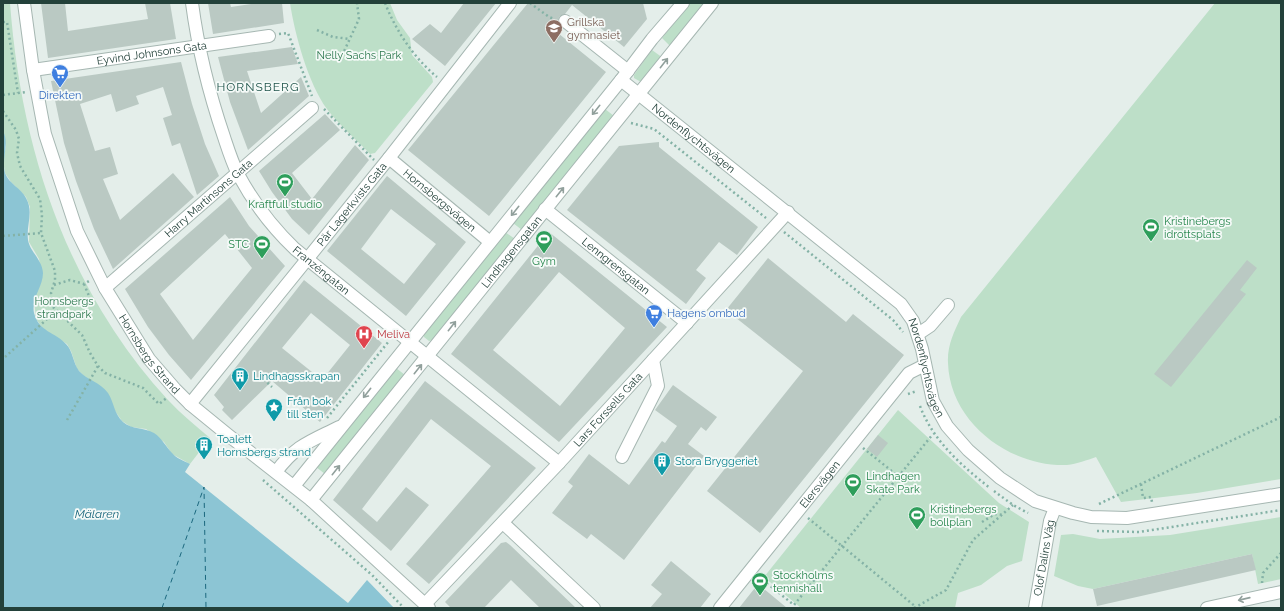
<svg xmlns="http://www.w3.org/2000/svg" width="1284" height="611" viewBox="0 0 1284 611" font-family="Raleway,sans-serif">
	<rect width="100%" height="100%" fill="#e4eeea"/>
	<path fill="#bddfc8" d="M3 3H10C21 150 67 290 168 400 181 414 196 426 210 438L190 464 172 454 164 442 146 429 131 427 122 421 115 411 108 394 83 375 77 369 71 351 67 344 44 330 36 319 34 299 42 278 39 259 29 242 30 207 26 197 11 182 5 173 3 160 6 147 3 131Z
		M290 3H390L397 20 410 38 412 55 432 77 433 82 375 153 370 154C356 139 339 125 327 109 308 83 295 35 290 3Z
		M690 3H705L670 46 662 38Z
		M1215 3H1281V479L1197 493 1121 502 1096 457C1087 460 1077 464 1067 465 1010 467 950 423 948 363 947 346 954 332 961 317Z
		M652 50 663 58 641 82 634 78V75Z
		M605 109 614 116 522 230 513 223Z
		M505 232 515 239 433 340 429 341 424 337V334Z
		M396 368 405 375 325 474 316 467Z
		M898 410 999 503 1029 522 1022 561 1007 566 981 585 958 593 955 608H801L764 577Z
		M1281 517V579L1258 584 1252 554 1093 589 1078 586 1054 576 1061 535 1073 534 1100 539 1170 535Z"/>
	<path fill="#8cc5d4" d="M3 131C10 144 1 159 5 173 9 184 21 188 26 198 34 212 26 225 28 240 30 252 42 259 43 273 43 287 31 298 34 313 39 332 55 332 66 344 73 351 73 363 79 371 87 380 100 382 108 393 114 402 114 414 123 422 132 430 144 427 154 433 162 438 166 447 172 453 176 458 184 461 190 464L185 472 348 603 367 580 394 608H3Z"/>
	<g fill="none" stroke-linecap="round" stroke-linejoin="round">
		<path stroke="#1b687e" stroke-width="1" stroke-dasharray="5 4" stroke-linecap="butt" d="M162 608 204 487 206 608"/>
	</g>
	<path fill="#bac9c3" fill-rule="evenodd" d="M41 3H65L68 31 148 19 145 3H170L176 39 48 58Z
		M208 3H230L231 7 258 3H282L284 23 213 34Z
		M464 3H496L445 66 412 39 430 24 441 33Z
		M528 3H643L647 19 624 47 572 5 565 14 559 17 558 23 553 29 606 72 489 216 408 150Z
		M292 47 298 64 247 71 261 113 301 77 309 96 248 150 230 102 218 57Z
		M181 62 192 104 205 144 219 176 197 195 180 143 172 146 163 118 172 115 163 87 136 96 139 104 116 112 111 94 80 104 95 151 110 147 118 174 103 179 120 220 173 173 194 197 113 269 94 229 76 181 64 143 51 81Z
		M325 114 340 130 292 173 312 199 355 145 369 160 309 235 292 219 272 192 259 171Z
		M659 142V147L758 227 737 255 719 242 696 270 706 278 686 304 567 210 619 146Z
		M387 176 466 242 406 316 327 251ZM391 209 436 244 404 284 361 249Z
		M230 197 249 226 285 266 191 380 169 355 148 327 125 289ZM225 234 252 268 193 340 160 294Z
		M549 232 667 327 559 442 451 354ZM559 272 625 328 560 406 493 350Z
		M768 258 846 322 853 314 904 355 760 533 707 491 803 371 726 310Z
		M1247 260 1257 268 1240 290 1246 294 1171 387 1154 374Z
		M304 280 382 343 320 422 272 381 232 420 222 410 224 407 214 395ZM311 313 350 345 322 380 282 348Z
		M425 381 536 468 429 584 406 564 491 466 431 419 362 509 377 522 406 487 429 505 391 551 333 500Z
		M673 385 717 417 706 431 701 427 688 444 704 456 624 560 591 534 587 539 552 513 573 486 568 482 589 454 629 485 662 441 665 443 677 426 655 410Z
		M878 435 888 443 877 457 867 449Z
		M506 542 510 545 576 608H540L511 580 484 608H451L445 602 501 543Z
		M1252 554 1256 570 1097 606 1093 589Z
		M671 561 711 594 700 608H650L662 594 651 585Z
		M758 584 787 608H739Z"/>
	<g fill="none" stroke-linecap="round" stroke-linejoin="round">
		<g stroke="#a6b7b2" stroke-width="14">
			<g id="minor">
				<path id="s1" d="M24 3 33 70 45 134 77 231 105 288 149 359 175 389 190 404 228 435 311 500 429 608"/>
				<path id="s2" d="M192 3C198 49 209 93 224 137 228 149 232 162 238 174 253 202 272 227 295 249L559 463"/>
				<path d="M565 21 628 71"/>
				<path id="s3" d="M33 70 269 36"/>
				<path id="s4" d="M621 80 901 304 913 321 922 349 933 401 947 426 968 450 1000 478 1035 501 1073 513 1091 517 1127 518 1281 494"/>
				<path id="s5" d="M389 158 490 242"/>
				<path id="s6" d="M545 209 687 323"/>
				<path id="s7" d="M105 288 312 108"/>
				<path d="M918 334 930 326 948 305"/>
				<path id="s8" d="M190 404 389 158 510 3"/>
				<path d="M622 457 658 386 653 360"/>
				<path d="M276 472C296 445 309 442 339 427"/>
				<path d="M294 486 621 80 652 39 683 3"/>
				<path id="s9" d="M311 500 712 3"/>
				<path d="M503 523 594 608"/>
				<path id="s10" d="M425 604 559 463 788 212"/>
				<path id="s11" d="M720 608 909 373 925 365"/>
				<path id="s12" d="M1035 608 1050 521 1055 508"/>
				<path d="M1207 608 1281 592"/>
			</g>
		</g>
		<path stroke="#84b2a6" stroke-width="2.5" stroke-dasharray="2 3" stroke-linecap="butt" d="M385 3C396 31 414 58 437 77
			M530 3 549 17 554 19
			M3 22H7L18 93
			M317 30 333 37 350 39
			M279 34 288 33 312 96
			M340 60 359 19 357 3
			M3 95 26 92
			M324 109 374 160
			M3 111 16 130 19 139 17 153 20 166 40 199 42 215 41 233 55 271V280L51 293 53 307 82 335 90 353 98 366 105 373 143 388 159 404 168 397
			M631 123 654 129 766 218
			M784 232 893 320 903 332
			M3 236 41 233
			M84 284 89 296 86 303
			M54 285 70 280 84 284 89 281
			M5 357 56 311
			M260 376 272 387
			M908 394 917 391
			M920 406C933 441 962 466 990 488
			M327 418 389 341
			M67 420 98 366
			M863 448 898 476
			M263 480 372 575 404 608
			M1141 484 1143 498 1151 497 1152 502
			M994 491 1013 505 1028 513
			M1099 504 1281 417
			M808 518 916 607
			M982 522 995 514 1003 515
			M1097 531 1139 532 1281 510
			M759 577 794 605 933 434
			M1262 583 1263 573 1281 553
			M914 608 946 590 973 540 1013 505"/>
		<use href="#minor" stroke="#fff" stroke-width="12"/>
	</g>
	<defs><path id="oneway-shaft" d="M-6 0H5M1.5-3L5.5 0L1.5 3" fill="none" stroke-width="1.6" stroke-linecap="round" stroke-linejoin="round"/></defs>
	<g stroke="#91a09c">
		<use href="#oneway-shaft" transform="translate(664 63) rotate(-52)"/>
		<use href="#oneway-shaft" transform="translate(596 110) rotate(129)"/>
		<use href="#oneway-shaft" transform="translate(560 192) rotate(-51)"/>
		<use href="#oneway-shaft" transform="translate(515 211) rotate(129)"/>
		<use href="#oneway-shaft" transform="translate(452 326) rotate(-52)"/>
		<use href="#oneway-shaft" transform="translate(418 369) rotate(-51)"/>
		<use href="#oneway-shaft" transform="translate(367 393) rotate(128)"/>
		<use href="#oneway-shaft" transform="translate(336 470) rotate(-51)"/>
		<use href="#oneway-shaft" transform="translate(1244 599) rotate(167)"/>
	</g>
	<defs>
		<g id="school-pin" transform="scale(0.9)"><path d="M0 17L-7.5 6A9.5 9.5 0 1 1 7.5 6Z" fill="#8d6e63" stroke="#f5faf8"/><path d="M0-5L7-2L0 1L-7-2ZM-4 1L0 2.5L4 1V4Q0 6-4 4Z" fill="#fff"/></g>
		<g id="supermarket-pin" transform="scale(0.9)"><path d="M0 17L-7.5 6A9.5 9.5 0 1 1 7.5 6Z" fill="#3f7fe0" stroke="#f5faf8"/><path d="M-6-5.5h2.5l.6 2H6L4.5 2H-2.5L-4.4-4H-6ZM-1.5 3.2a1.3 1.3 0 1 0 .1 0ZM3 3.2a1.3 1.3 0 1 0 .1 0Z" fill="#fff"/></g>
		<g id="stadium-pin" transform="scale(0.9)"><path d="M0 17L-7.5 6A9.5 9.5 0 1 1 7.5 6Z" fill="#2e9e5b" stroke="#f5faf8"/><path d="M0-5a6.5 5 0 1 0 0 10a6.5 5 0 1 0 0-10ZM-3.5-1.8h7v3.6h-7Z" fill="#fff"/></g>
		<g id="hospital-pin" transform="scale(0.9)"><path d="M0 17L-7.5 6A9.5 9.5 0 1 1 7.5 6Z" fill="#e0444e" stroke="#f5faf8"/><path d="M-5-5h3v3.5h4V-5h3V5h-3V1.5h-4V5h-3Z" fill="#fff"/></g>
		<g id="building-pin" transform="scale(0.9)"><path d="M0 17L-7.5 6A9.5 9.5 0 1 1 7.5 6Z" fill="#0f9aa8" stroke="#f5faf8"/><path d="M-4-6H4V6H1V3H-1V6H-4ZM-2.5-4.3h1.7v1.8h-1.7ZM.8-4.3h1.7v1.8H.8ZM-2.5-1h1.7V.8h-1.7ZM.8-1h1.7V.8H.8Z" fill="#fff"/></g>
		<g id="sight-pin" transform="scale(0.9)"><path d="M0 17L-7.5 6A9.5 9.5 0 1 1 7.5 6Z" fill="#0f9aa8" stroke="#f5faf8"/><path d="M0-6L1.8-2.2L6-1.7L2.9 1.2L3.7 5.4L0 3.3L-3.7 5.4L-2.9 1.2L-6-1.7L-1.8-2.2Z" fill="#fff"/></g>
	</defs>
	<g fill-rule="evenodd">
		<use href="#school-pin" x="554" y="28"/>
		<use href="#supermarket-pin" x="60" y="73"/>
		<use href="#stadium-pin" x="285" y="182"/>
		<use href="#stadium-pin" x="1151" y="227"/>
		<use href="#stadium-pin" x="544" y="239"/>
		<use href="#stadium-pin" x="262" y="244"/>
		<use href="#supermarket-pin" x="654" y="313"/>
		<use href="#hospital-pin" x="364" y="334"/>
		<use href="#building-pin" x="240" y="376"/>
		<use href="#sight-pin" x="274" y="407"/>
		<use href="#building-pin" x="204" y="445"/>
		<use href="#building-pin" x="662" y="461"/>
		<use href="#stadium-pin" x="853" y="482"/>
		<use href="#stadium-pin" x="917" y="515"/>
		<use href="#stadium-pin" x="760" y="581"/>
	</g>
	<g text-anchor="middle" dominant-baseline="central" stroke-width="3.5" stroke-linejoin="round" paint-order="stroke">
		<g font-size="11" fill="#785e54" stroke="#f5faf8" text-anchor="start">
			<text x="567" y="22">Grillska<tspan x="567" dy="13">gymnasiet</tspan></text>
		</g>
		<g font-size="11" fill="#23413a" stroke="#f5faf8">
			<text stroke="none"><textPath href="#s3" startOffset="120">Eyvind Johnsons Gata</textPath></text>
			<text stroke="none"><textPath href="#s4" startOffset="93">Nordenflychtsvägen</textPath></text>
			<text stroke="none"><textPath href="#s7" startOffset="137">Harry Martinsons Gata</textPath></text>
			<text stroke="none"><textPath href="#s5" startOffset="66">Hornsbergsvägen</textPath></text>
			<text stroke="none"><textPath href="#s8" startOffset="257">Pär Lagerkvists Gata</textPath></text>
			<text stroke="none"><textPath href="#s9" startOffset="319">Lindhagensgatan</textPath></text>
			<text stroke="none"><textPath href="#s6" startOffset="91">Lenngrensgatan</textPath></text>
			<text stroke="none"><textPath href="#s2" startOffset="306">Franzéngatan</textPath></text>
			<text stroke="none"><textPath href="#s1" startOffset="378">Hornsbergs Strand</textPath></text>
			<text stroke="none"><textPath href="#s4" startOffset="428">Nordenflychtsvägen</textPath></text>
			<text stroke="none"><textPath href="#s10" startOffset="267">Lars Forssells Gata</textPath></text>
			<text stroke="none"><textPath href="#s11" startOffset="159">Elersvägen</textPath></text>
			<text stroke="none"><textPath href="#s12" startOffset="51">Olof Dalins Väg</textPath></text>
		</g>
		<g font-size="11" fill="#2c784e" stroke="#f5faf8">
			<text x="359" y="55">Nelly Sachs Park</text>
			<text x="64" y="301">Hornsbergs<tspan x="64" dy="13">strandpark</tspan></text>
		</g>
		<g font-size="11" fill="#366cbe" stroke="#f5faf8">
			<text x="60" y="95">Direkten</text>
			<text x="667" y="313" text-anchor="start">Hagens ombud</text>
		</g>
		<g font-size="11" fill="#27864d" stroke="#f5faf8" text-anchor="start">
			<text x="285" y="204" text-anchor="middle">Kraftfull studio</text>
			<text x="1164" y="221">Kristinebergs<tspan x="1164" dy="13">idrottsplats</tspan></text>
			<text x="249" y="244" text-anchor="end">STC</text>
			<text x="544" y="261" text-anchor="middle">Gym</text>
			<text x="866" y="476">Lindhagen<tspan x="866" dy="13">Skate Park</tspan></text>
			<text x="930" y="509">Kristinebergs<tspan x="930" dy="13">bollplan</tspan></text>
			<text x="773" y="575">Stockholms<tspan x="773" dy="13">tennishall</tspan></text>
		</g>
		<g font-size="11" fill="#be3a42" stroke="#f5faf8" text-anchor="start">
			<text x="377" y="334">Meliva</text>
		</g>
		<g font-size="11" fill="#0d838f" stroke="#f5faf8" text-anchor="start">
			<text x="253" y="376">Lindhagsskrapan</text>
			<text x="287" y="401">Från bok<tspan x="287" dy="13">till sten</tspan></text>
			<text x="217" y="439">Toalett<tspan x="217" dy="13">Hornsbergs strand</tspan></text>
			<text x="675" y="461">Stora Bryggeriet</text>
		</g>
		<g font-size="12" letter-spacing="1" fill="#1e5349" stroke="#f5faf8">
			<text x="258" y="87">HORNSBERG</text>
		</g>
		<g font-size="12" font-style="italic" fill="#1b687e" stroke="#f5faf8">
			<text x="97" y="514">Mälaren</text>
		</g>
	</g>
	<rect width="1284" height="611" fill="none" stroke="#23413a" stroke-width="8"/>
</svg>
